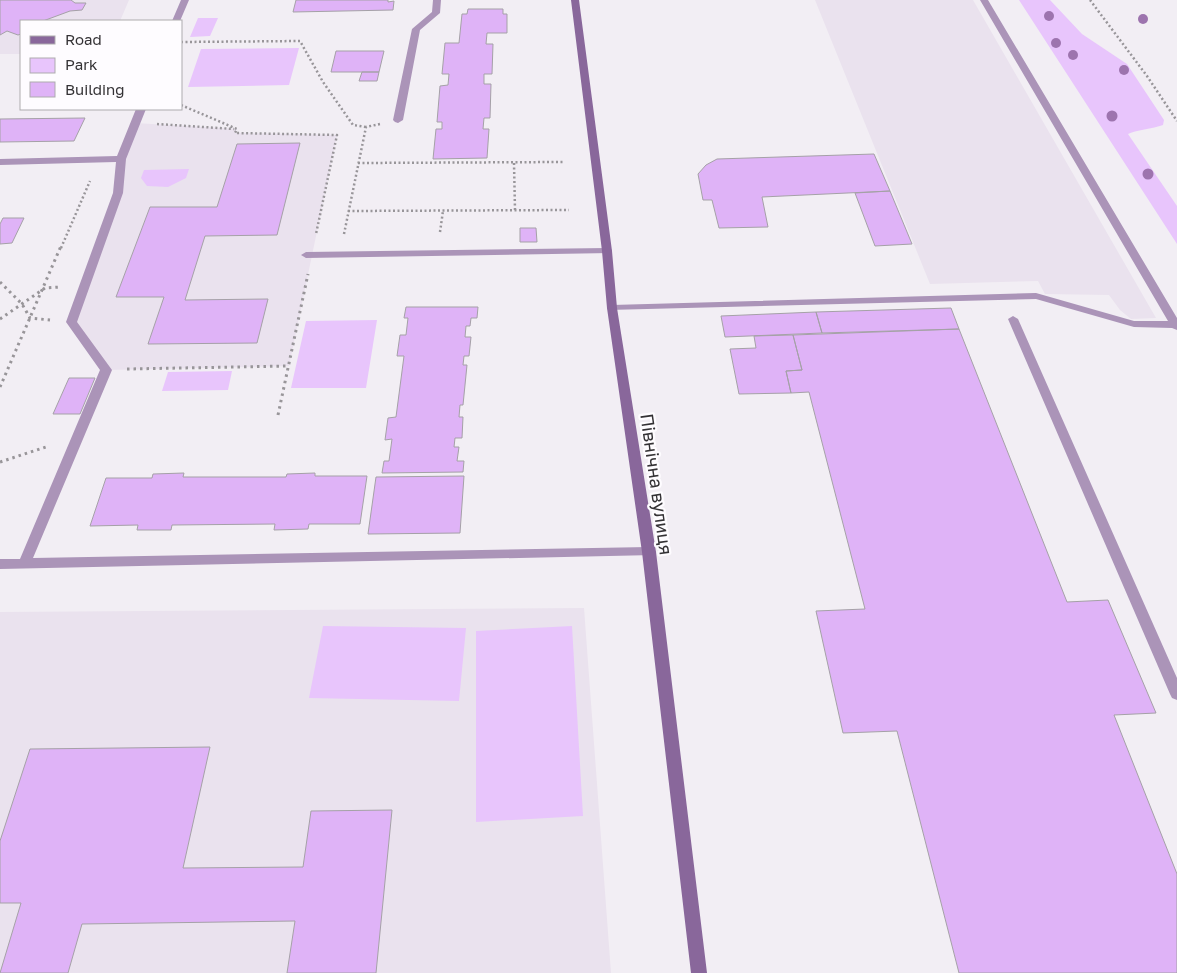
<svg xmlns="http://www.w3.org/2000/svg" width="1177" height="973" viewBox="0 0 1177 973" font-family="'Golos Text',sans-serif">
	<rect width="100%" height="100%" fill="#f2eef4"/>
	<path fill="#eae2ee" d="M0 0H129L120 21H21V54H0Z
		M815 0H973L1156 318 1131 319 1120 310 1109 295 1045 294 1038 281 930 284Z
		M135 123 237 129 235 133 337 135 289 366 106 370 71 322 118 193 121 159Z
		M584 608 611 973H0V612Z"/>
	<path fill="#e8c5fc" d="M1019 0H1050L1082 34 1127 64 1164 120 1163 125C1153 129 1135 130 1128 134L1177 206V244Z
		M198 18H218L210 36 190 37Z
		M299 48 289 85 188 87 201 49Z
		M189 169 186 178 168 187 147 186 141 178 144 170Z
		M377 320 366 388H291L306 321Z
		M232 371 228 390 162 391 168 372Z
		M323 626 466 628 459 701 309 698Z
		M572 626 583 816 476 822V631Z"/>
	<path fill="#dfb3f7" stroke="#a5a1a7" d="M0 0H71L75 3H86L82 10 70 11 43 21H21V34L18 35 7 31 0 35Z
		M296 0H388V2L394 1 393 10 293 12Z
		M468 9H503V14H507V33H487L486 44H493L492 74H484V84H491L490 118H484L483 129H489L487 158 433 159 436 129H442V122H437L440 86 448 85 449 74H442L445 43H459L462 14H467Z
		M336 51H384L379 72H331Z
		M362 72H379L377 81H359Z
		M85 118 74 141 0 142V119Z
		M300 143 277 235 205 236 185 300 268 299 257 343 148 344 164 297H116L150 207H217L237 144Z
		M874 154 890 191 762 197 768 227 719 228 712 200H703L698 174 706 165 717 159Z
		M890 191 912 244 875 246 855 193Z
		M3 218H24L12 243 0 244V224Z
		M520 228H536L537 242H520Z
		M406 307H478L477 318H471L470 326H466L465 337H471L469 356H464L463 365H467L463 405H460L459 417H463L462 438H455L454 447H459L457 461H464L463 472 382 473 384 461H389L392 439 385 440 388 418 396 417 404 356H397L400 335H406L408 318H404Z
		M951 308 959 329 822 333 816 312Z
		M816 312 822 333 725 337 721 316Z
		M959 329 1067 602 1108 600 1156 713 1114 715 1177 874V973H959L897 731 843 733 816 611 865 609 809 392 791 393 786 371 802 370 793 335Z
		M793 335 802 370 786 371 791 393 739 394 730 349 756 348 754 336Z
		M69 378H95L80 414H53Z
		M184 473 183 477H286L287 474 315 473V476H367L360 524H309L308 529 274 530 275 524 172 525 171 530H137L138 525 90 526 106 478H152L153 474Z
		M464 476 460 533 368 534 376 477Z
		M210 747 183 868 303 867 311 811 392 810 376 973H287L295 921 82 924 68 973H0L21 903H0V841L30 749Z"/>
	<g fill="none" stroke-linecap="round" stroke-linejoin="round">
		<path stroke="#989599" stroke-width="2.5" stroke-dasharray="2 2.5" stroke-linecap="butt" d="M1090 0 1147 76 1177 121
			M181 42 300 41 323 82 353 125 366 127
			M181 105 237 129 235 133 337 135 316 234
			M157 124 234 129
			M358 163 563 162
			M514 163 515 210
			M348 211 569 210
			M440 232 443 211
			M344 234 366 127 380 124
			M61 248 90 181"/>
		<path stroke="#989599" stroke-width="3" stroke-dasharray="2.5 4" stroke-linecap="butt" d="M0 282 22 304 30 318 50 320
			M0 319 45 288 61 287
			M127 369 289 366
			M0 387 61 246
			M278 415 308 274
			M0 462 49 446"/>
		<path fill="#ab94b8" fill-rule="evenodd" d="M181 0H189L180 21H172Z
			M433 0H441L440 13 420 30 403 120 398 123 395 122 393 120 412 29 432 12Z
			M980 0H988L1177 318V330L1172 328 1134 327 1036 299 608 310 607 308 612 305 1036 293 1134 321H1168Z
			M136 109H146L126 159 123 193 77 322 112 370 33 558 649 547 654 549 656 552 654 555 0 569V559H20L100 370 66 322 113 193 116 162 0 165V159L117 156Z
			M607 248 611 249 612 251 611 253 306 258 301 255 306 252Z
			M1013 316 1018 319 1177 678V700L1172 698 1170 694 1008 319Z"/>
		<path fill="#89679b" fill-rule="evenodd" d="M571 0H579L612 251 617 308 656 552 707 973H691L642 552 607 308 602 251Z"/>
	</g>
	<g fill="#9d74ae">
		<circle cx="1049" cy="16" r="5"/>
		<circle cx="1143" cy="19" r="5"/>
		<circle cx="1056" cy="43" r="5"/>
		<circle cx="1073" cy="55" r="5"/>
		<circle cx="1124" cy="70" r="5"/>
		<circle cx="1112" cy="116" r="5.5"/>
		<circle cx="1148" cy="174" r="5.5"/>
	</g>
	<g text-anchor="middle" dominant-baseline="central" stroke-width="4.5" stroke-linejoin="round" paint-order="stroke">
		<g font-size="18" fill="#343235" stroke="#fefcff">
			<text transform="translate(657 484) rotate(82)">Північна вулиця</text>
		</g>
	</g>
	<rect x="20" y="20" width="162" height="90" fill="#fefcff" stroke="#adabae"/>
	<rect x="30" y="36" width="25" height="8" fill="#89679b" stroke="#adabae"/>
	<text x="65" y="45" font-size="15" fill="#343235">Road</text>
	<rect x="30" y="58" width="25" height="15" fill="#e8c5fc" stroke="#adabae"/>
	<text x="65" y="70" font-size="15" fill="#343235">Park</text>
	<rect x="30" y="82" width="25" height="15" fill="#dfb3f7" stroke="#adabae"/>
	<text x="65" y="95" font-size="15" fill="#343235">Building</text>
</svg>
